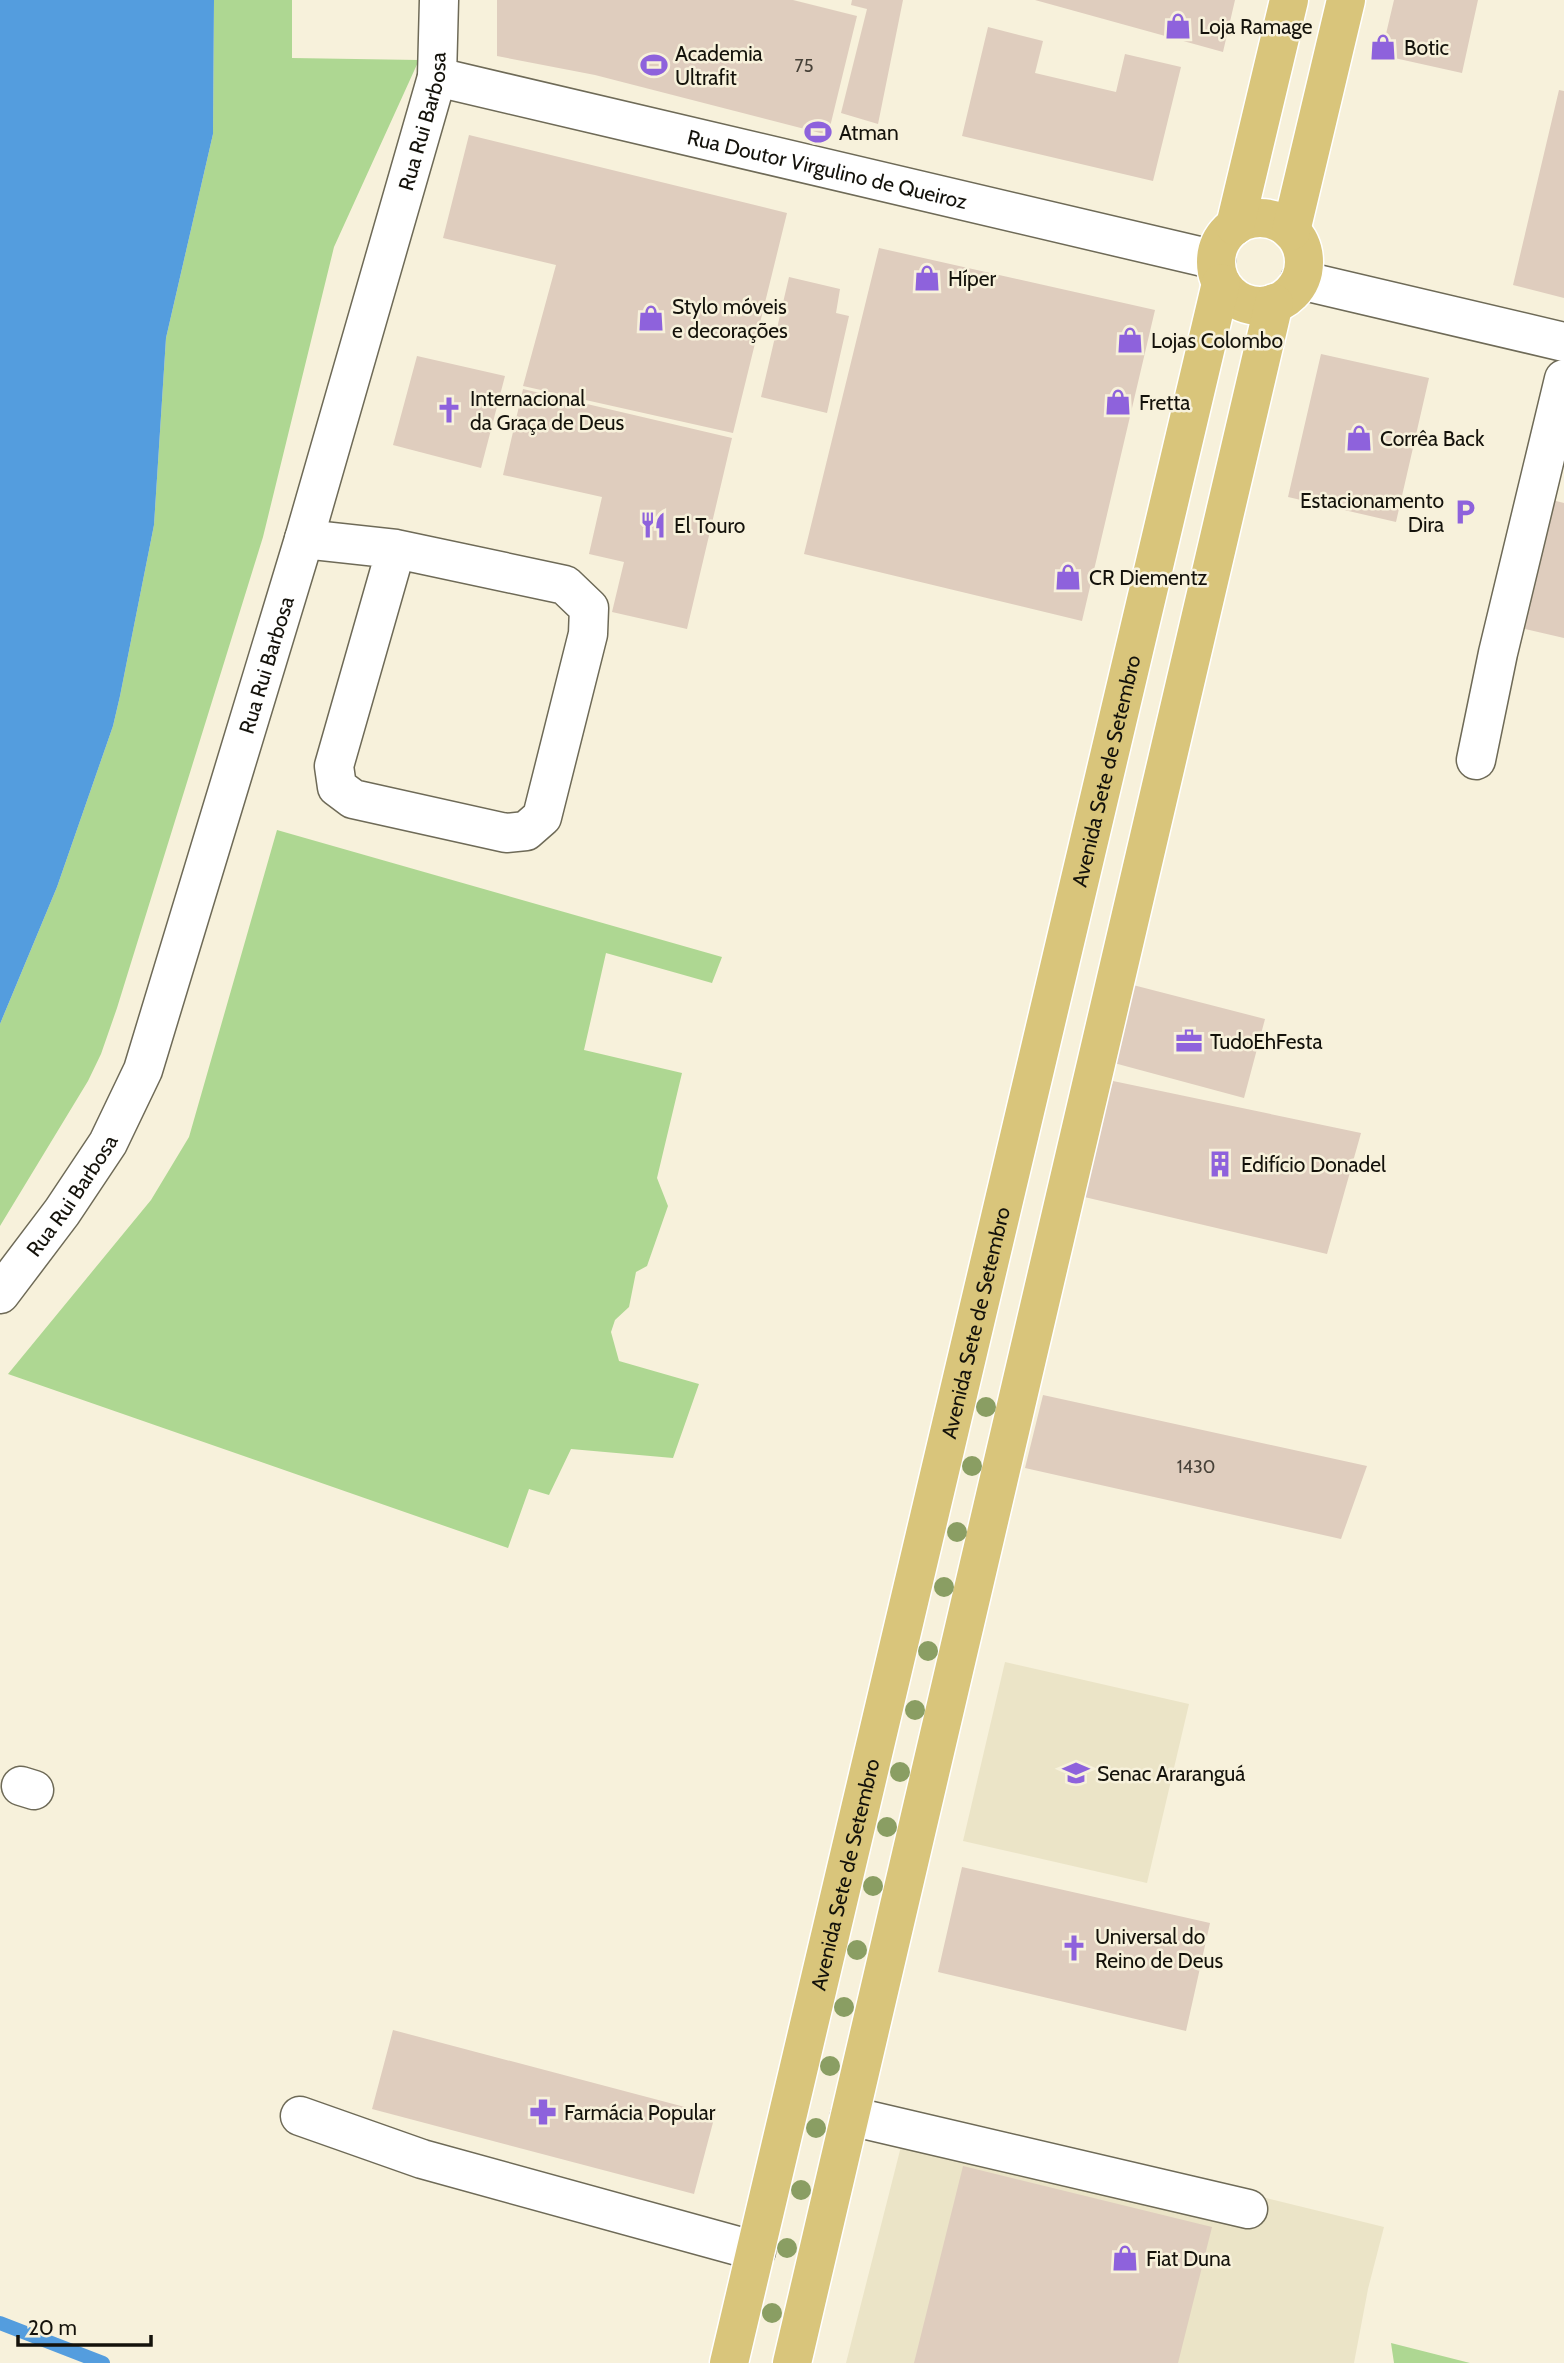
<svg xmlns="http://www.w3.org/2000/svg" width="1564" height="2363" viewBox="0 0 1564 2363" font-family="Cabin,sans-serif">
	<rect width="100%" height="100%" fill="#f7f1db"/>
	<path fill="#ebe4c7" d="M1005 1662 1189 1704 1147 1883 963 1841Z
		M910 2111 1384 2227 1368 2289 1354 2363H846Z"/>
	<path fill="#aed792" d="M214 0H292V58L419 60 334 247 263 537 117 1008 101 1054 88 1081 0 1226V1024L57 887 113 726 120 696 154 525 166 338 213 134Z
		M277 830 722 957 712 983 606 953 584 1050 682 1073 657 1178 668 1206 647 1266 636 1272 629 1307 615 1320 611 1332 619 1361 699 1384 673 1458 571 1449 549 1495 529 1489 508 1548 8 1374 151 1200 189 1137Z
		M1391 2343 1470 2363H1394Z"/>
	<path fill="#549dde" d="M0 0H214L213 134 166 338 154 525 120 696 113 726 57 887 0 1024Z"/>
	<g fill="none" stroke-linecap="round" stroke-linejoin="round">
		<path stroke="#549dde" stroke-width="14" d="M0 2323 103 2363"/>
	</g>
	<path fill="#dfcdbe" d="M497 0H793L857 16 828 135 595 75 497 56Z
		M852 0H903L878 124 841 113 867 9 851 5Z
		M1035 0H1235L1223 52Z
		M1394 0H1478L1462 73 1381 55Z
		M988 27 1043 41 1035 73 1116 92 1125 54 1181 67 1153 181 962 136Z
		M1559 90 1564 91V298L1513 285Z
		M469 135 787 213 733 433 523 386 556 265 443 238Z
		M879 248 1155 310 1082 621 804 554Z
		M789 277 840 289 836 313 849 316 827 413 761 397Z
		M1321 354 1429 378 1396 522 1288 497Z
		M417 356 505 376 481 468 393 445Z
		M523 389 732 438 687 629 612 612 624 562 589 554 602 497 503 475Z
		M1540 497 1564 503V638L1508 625Z
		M1133 985 1265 1019 1244 1098 1114 1063Z
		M1113 1081 1361 1133 1327 1254 1080 1196Z
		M1043 1395 1367 1466 1341 1539 1025 1468Z
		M962 1867 1210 1923 1186 2031 938 1972Z
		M393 2030 715 2115 694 2194 372 2109Z
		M963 2166 1212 2227 1178 2363H914Z"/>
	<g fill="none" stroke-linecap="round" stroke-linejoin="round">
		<g stroke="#6e6a57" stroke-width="41">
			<g id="minor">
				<path id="s1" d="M437 77 1216 260"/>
				<path d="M1300 280 1564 342"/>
				<path d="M304 539 396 549 565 585 589 608 588 634 542 817 526 831 506 833 353 799 337 787 334 766 396 549"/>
				<path d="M1476 760 1498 653 1564 379"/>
				<path id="s2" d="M0 1294 62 1212 108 1143 143 1070 304 539 437 77 439 0"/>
				<path d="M21 1786 34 1790"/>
				<path d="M300 2116 422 2159 756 2251"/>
				<path d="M850 2116 1248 2209"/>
			</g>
		</g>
		<g stroke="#fff" stroke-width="41">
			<g id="major">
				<circle cx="1260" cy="262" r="44"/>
				<path d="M1235 226 1289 0"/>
				<path d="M1291 231 1346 0"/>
				<path id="s3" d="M729 2363 1221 283"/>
				<path d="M792 2363 1274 303"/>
			</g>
		</g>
		<use href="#minor" stroke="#fff" stroke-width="38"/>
		<use href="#major" stroke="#d9c57b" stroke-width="38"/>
	</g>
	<g fill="#8a9e63">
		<circle cx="986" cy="1407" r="10"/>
		<circle cx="972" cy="1466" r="10"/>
		<circle cx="957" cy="1532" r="10"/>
		<circle cx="944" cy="1587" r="10"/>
		<circle cx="928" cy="1651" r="10"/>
		<circle cx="915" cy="1710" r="10"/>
		<circle cx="900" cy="1772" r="10"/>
		<circle cx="887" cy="1827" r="10"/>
		<circle cx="873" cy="1886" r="10"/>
		<circle cx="857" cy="1950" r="10"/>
		<circle cx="844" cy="2007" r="10"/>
		<circle cx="830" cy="2066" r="10"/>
		<circle cx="816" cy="2128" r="10"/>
		<circle cx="801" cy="2190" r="10"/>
		<circle cx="787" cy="2248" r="10"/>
		<circle cx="772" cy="2313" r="10"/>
	</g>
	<defs>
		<g id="shop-bare" transform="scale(2.1)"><path d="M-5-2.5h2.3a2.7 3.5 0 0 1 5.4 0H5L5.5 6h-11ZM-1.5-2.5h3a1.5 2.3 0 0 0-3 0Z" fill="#8e62dc" stroke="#f7f1db" stroke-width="2.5" paint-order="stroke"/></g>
		<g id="stadium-bare" transform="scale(2.1)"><path d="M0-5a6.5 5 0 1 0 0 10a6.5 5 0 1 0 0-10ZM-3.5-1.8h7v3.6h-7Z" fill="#8e62dc" stroke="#f7f1db" stroke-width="2.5" paint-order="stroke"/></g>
		<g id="church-bare" transform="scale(2.1)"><path d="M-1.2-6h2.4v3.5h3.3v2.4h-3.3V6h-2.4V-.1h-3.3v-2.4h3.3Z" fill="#8e62dc" stroke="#f7f1db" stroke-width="2.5" paint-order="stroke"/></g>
		<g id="parking-bare" transform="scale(2.1)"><path d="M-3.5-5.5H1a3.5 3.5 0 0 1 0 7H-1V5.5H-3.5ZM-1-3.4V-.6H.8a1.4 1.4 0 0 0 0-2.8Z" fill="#8e62dc" stroke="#f7f1db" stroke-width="2.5" paint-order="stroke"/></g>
		<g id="restaurant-bare" transform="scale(2.1)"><path d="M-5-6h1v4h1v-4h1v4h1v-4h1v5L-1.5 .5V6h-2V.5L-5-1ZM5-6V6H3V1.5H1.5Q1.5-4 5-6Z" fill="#8e62dc" stroke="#f7f1db" stroke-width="2.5" paint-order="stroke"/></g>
		<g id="office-bare" transform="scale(2.1)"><path d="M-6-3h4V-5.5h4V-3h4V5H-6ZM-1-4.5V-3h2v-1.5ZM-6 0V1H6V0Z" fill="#8e62dc" stroke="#f7f1db" stroke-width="2.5" paint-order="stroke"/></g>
		<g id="building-bare" transform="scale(2.1)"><path d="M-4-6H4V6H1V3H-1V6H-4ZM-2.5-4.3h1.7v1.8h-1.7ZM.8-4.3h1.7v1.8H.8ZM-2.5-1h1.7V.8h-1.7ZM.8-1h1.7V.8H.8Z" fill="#8e62dc" stroke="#f7f1db" stroke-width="2.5" paint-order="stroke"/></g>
		<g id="university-bare" transform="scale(2.1)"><path d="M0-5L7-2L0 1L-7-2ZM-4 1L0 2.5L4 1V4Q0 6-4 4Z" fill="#8e62dc" stroke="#f7f1db" stroke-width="2.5" paint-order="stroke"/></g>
		<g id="pharmacy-bare" transform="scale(2.1)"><path d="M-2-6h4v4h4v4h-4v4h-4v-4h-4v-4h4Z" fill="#8e62dc" stroke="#f7f1db" stroke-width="2.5" paint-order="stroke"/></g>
	</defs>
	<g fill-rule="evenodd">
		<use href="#shop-bare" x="1178" y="26"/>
		<use href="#shop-bare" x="1383" y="47"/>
		<use href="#stadium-bare" x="654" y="65"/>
		<use href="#stadium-bare" x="818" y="132"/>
		<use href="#shop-bare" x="927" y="278"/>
		<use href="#shop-bare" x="651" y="318"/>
		<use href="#shop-bare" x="1130" y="340"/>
		<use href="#shop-bare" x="1118" y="402"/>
		<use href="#church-bare" x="449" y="410"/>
		<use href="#shop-bare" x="1359" y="438"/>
		<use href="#parking-bare" x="1465" y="512"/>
		<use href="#restaurant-bare" x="653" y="525"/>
		<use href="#shop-bare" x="1068" y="577"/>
		<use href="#office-bare" x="1189" y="1041"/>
		<use href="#building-bare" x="1220" y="1164"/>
		<use href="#university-bare" x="1076" y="1773"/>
		<use href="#church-bare" x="1074" y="1948"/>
		<use href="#pharmacy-bare" x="543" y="2112"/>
		<use href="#shop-bare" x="1125" y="2258"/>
	</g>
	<g text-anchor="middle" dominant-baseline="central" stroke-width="5" stroke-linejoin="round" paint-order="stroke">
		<g font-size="18" fill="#474138">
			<text x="804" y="66">75</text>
			<text x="1196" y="1467">1430</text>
		</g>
		<g font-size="21" fill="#14120b" stroke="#f7f1db" text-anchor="start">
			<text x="1199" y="26">Loja Ramage</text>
			<text x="1404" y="47">Botic</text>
			<text x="675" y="53">Academia<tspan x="675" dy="24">Ultrafit</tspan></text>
			<text x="839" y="132">Atman</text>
			<text x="948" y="278">Híper</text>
			<text x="672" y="306">Stylo móveis<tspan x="672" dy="24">e decorações</tspan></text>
			<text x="1151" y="340">Lojas Colombo</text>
			<text x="470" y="398">Internacional<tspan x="470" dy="24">da Graça de Deus</tspan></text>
			<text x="1139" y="402">Fretta</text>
			<text x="1380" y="438">Corrêa Back</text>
			<text x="1444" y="500" text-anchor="end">Estacionamento<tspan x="1444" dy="24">Dira</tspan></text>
			<text x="674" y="525">El Touro</text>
			<text x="1089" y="577">CR Diementz</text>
			<text x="1210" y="1041">TudoEhFesta</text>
			<text x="1241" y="1164">Edifício Donadel</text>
			<text x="1097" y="1773">Senac Araranguá</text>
			<text x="1095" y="1936">Universal do<tspan x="1095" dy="24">Reino de Deus</tspan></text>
			<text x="564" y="2112">Farmácia Popular</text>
			<text x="1146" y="2258">Fiat Duna</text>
		</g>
		<g font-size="21" fill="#14120b" stroke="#f7f1db">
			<text stroke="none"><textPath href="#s2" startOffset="1256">Rua Rui Barbosa</textPath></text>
			<text stroke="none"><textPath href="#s1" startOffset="401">Rua Doutor Virgulino de Queiroz</textPath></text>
			<text stroke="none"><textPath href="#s2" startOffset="690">Rua Rui Barbosa</textPath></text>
			<text stroke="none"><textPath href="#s3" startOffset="1636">Avenida Sete de Setembro</textPath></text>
			<text stroke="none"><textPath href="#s2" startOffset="122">Rua Rui Barbosa</textPath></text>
			<text stroke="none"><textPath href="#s3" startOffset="1069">Avenida Sete de Setembro</textPath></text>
			<text stroke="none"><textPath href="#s3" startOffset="502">Avenida Sete de Setembro</textPath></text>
		</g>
	</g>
	<path d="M18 2335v10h133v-10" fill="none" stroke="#14120b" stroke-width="3.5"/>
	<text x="28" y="2335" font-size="21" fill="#14120b" stroke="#f7f1db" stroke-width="5" paint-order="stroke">20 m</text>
</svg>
